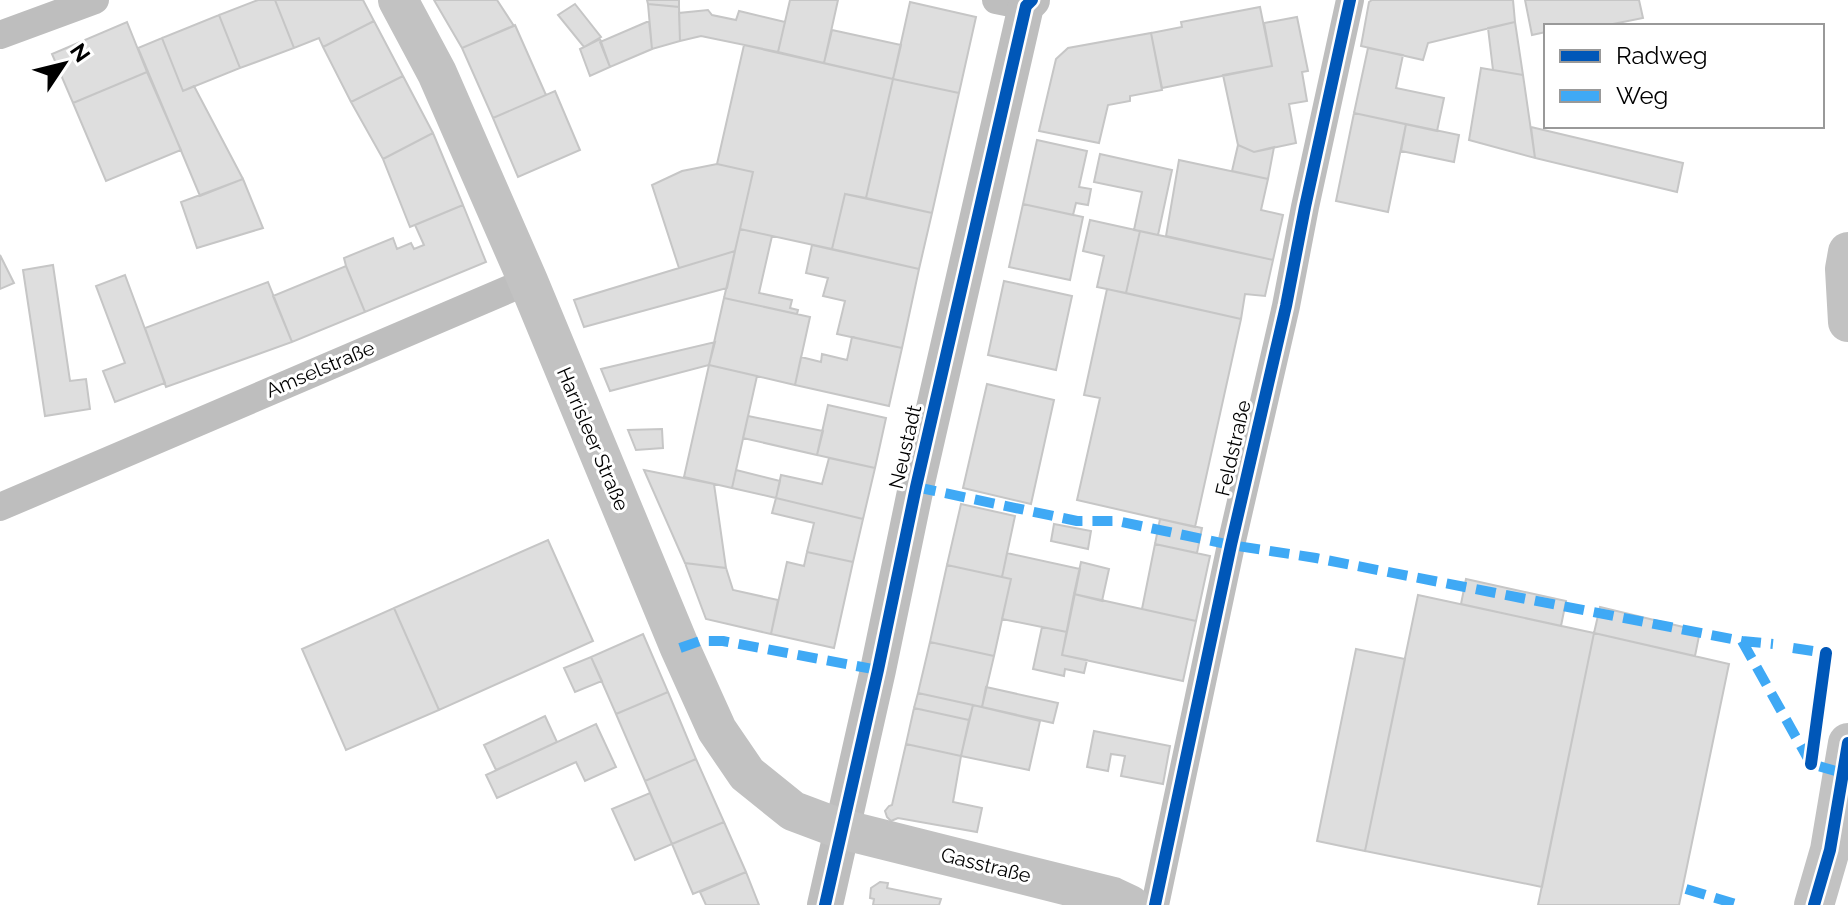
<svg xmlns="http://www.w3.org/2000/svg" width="1848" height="905" viewBox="0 0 1848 905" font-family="Raleway,sans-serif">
	<rect width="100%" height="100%" fill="#fff"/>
	<path fill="#dedede" stroke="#c6c6c6" stroke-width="2" d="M258 0H275L294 48 240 68 219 15Z
		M275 0H363L374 21 323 47 319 38 294 48Z
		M434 0H497L514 26 462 48Z
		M647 0H679V7L648 4Z
		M790 0H838L824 63 778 52Z
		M1372 0H1513L1515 22 1428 43 1423 60 1361 46 1369 2Z
		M1525 0H1639L1643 18 1603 26H1546V32L1532 35Z
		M910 2 976 17 959 93 893 79Z
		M575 4 601 37 584 47 558 15Z
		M648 4 679 7 680 41 652 49Z
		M1260 7 1272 66 1162 88 1151 33 1182 27 1181 22Z
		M708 10 712 15 736 20 739 11 785 22 778 52 701 36 680 41 679 13Z
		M219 15 240 68 183 91 162 38Z
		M1297 17 1308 71 1302 72 1307 101 1289 104 1296 143 1254 152 1238 145 1223 75 1272 66 1264 23Z
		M374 21 403 76 351 102 323 47Z
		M649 21 652 49 610 67 600 42Z
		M127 22 147 72 73 103 52 54Z
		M1515 22 1523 75 1493 70 1488 28Z
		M515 25 546 95 493 118 462 48Z
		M832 30 901 45 893 79 824 63Z
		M1151 33 1162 90 1130 96V101L1108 105 1099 143 1039 131 1056 59 1068 48Z
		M162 38 183 91 194 86 243 179 200 196 138 48Z
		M600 39 610 67 590 76 580 49Z
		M744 45 893 79 866 198 845 194 832 249 740 229 753 172 717 164Z
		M1368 48 1403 55 1396 88 1444 98 1437 131 1354 113Z
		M1481 68 1523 75 1535 158 1469 140Z
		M147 72 181 150 106 181 73 103Z
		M403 76 433 133 383 159 351 102Z
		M893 79 959 93 932 213 866 198Z
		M555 91 580 150 518 177 493 118Z
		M1354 113 1406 124 1388 212 1336 201Z
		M1406 124 1459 135 1454 162 1401 151Z
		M1531 127 1683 163 1677 192 1535 158Z
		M433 133 463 205 410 227 383 159Z
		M1037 140 1087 151 1079 187 1091 189 1088 205 1076 203 1073 215 1023 204Z
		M1238 145 1254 152 1274 147 1268 179 1232 171Z
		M1100 154 1172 170 1158 235 1134 230 1142 192 1094 182Z
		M1179 160 1268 179 1261 210 1283 215 1273 260 1166 236Z
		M717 164 753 172 735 251 679 268 652 185 682 171Z
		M243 179 263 228 197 248 181 202Z
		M845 194 932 213 919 269 832 249Z
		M1023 204 1083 217 1070 280 1009 267Z
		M463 205 486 262 365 312 346 266 344 258 393 238 397 249 411 243 414 249 424 245 415 225Z
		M1090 220 1140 231 1126 293 1097 287 1104 256 1083 251Z
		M740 229 772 236 759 293 792 300 790 308 798 310 797 314 724 298Z
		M1140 231 1273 260 1265 296 1245 294 1241 319 1126 293Z
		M812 245 919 269 902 348 837 334 845 301 823 296 828 278 806 273Z
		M735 251 727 288 584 327 574 300Z
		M0 255 14 283 0 289Z
		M53 265 70 381 86 379 90 409 45 416 23 270Z
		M346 266 365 312 292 342 273 296Z
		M125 275 165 383 115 402 103 371 125 363 96 286Z
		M1004 281 1072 296 1056 370 988 355Z
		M268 282 292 342 166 387 145 328Z
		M1107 289 1241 319 1195 527 1077 500 1100 398 1084 395Z
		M724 298 810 317 795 385 709 365Z
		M852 337 902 348 889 406 795 385 801 357 821 362 822 354 847 360Z
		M715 342 709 365 610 391 601 369Z
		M709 365 757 376 732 488 684 477Z
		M987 384 1054 400 1031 504 963 488Z
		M828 405 886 418 875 468 817 455Z
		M748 416 823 431 817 455 743 438Z
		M662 429 663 448 636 450 628 430Z
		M829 458 875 468 863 519 776 498 781 475 822 484Z
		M644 470 714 484 726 568 685 563Z
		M736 470 780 481 776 498 732 488Z
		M776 498 863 519 853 562 807 552 814 523 772 513Z
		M961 504 1015 516 1002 577 947 565Z
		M1160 519 1202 528 1197 553 1155 544Z
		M1054 524 1091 531 1088 549 1051 541Z
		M548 540 593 641 439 710 394 608Z
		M1155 544 1210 556 1196 621 1142 609Z
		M807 552 853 562 834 648 771 634 787 562 804 566Z
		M1007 553 1080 569 1067 632 1002 619 1011 579 1002 577Z
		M1081 562 1109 569 1102 601 1074 594Z
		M685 563 726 568 733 590 778 600 771 634 706 619Z
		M947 565 1011 579 994 656 930 642Z
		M1466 579 1566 601 1561 626 1461 604Z
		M1074 594 1196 621 1183 681 1062 655Z
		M1418 595 1594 633 1542 887 1365 851Z
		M1600 607 1700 631 1695 656 1594 633Z
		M394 608 439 710 346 750 302 649Z
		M1042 627 1067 632 1062 655 1087 660 1084 673 1065 669 1064 676 1033 669Z
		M1594 633 1729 664 1679 905H1538Z
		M643 634 668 692 616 714 591 657Z
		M930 642 994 656 982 707 918 693Z
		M1356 649 1405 659 1365 851 1317 841Z
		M591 657 602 681 575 692 564 668Z
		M986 687 1058 703 1053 723 982 707Z
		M668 692 696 759 645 781 616 714Z
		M918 693 973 705 969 720 914 708Z
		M973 705 1040 721 1029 770 961 756Z
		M914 708 969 720 961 756 906 744Z
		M545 716 557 742 496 770 484 745Z
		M596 724 616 767 585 781 576 762 497 798 486 775Z
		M1094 731 1170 746 1163 784 1121 776 1125 756 1111 754 1108 771 1087 767Z
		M906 744 961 756 953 802 982 808 977 832 898 818 891 821 887 817 885 811 889 806 892 805Z
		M696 759 724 822 672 844 645 781Z
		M650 793 672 844 635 860 612 809Z
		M724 822 746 872 693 894 672 844Z
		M746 872 759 905H706L700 892Z
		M880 882 888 883 887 888 941 899 939 905H873L874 899 870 898 871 888Z"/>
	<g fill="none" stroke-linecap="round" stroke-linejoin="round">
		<path stroke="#bebebe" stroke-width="28" d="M996 0 1026 6
			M0 35 95 0
			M0 507 528 281
			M1155 905 1231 545 1286 306 1305 207 1350 0"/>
		<path stroke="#bebebe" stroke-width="36" d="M825 905 878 670 916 487 1026 6 1032 0"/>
		<path stroke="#c2c2c2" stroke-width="40" d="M398 0 437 73 528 281 680 648 717 730 747 774 793 811 841 829 1113 897 1130 905
			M1848 252 1845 269 1848 322
			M1814 905 1830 850 1848 743"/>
		<path stroke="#3fa9f5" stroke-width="10" stroke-dasharray="20 10" stroke-linecap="butt" d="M916 487 1077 521H1117L1231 545 1316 558 1742 641 1773 644
			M1742 641 1811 764 1843 773
			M680 648 700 641H723L878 670
			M1793 648 1826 653 1825 660
			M1686 889 1739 905"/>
		<g stroke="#fff" stroke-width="17">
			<path id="cycleway" d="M1811 764 1826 653
				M825 905 878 670 916 487 1026 6 1032 0
				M1155 905 1231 545 1286 306 1305 207 1350 0
				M1814 905 1830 850 1848 743"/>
		</g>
		<use href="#cycleway" stroke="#0057b8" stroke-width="12"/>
	</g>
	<g text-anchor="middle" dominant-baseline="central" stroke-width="6" stroke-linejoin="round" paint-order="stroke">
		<g font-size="20" fill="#000" stroke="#fff">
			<text transform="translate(320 369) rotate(-23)">Amselstraße</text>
			<text transform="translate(593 439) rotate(67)">Harrisleer Straße</text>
			<text transform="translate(905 447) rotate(-77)">Neustadt</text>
			<text transform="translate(1233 448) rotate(-77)">Feldstraße</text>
			<text transform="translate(986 865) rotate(14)">Gasstraße</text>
		</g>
	</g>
	<rect x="1544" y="24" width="280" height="104" fill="#ffffff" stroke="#999999" stroke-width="2"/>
	<rect x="1560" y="50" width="40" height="12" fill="#0057b8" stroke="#999999" stroke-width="2"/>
	<text x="1616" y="64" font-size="24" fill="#000000">Radweg</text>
	<rect x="1560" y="90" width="40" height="12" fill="#3fa9f5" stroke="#999999" stroke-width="2"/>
	<text x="1616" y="104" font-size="24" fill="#000000">Weg</text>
	<g transform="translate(64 64) rotate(55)" stroke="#ffffff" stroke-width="6" paint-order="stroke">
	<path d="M0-6L14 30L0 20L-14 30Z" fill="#000000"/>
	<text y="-12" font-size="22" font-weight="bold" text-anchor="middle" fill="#000000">N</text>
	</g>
</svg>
